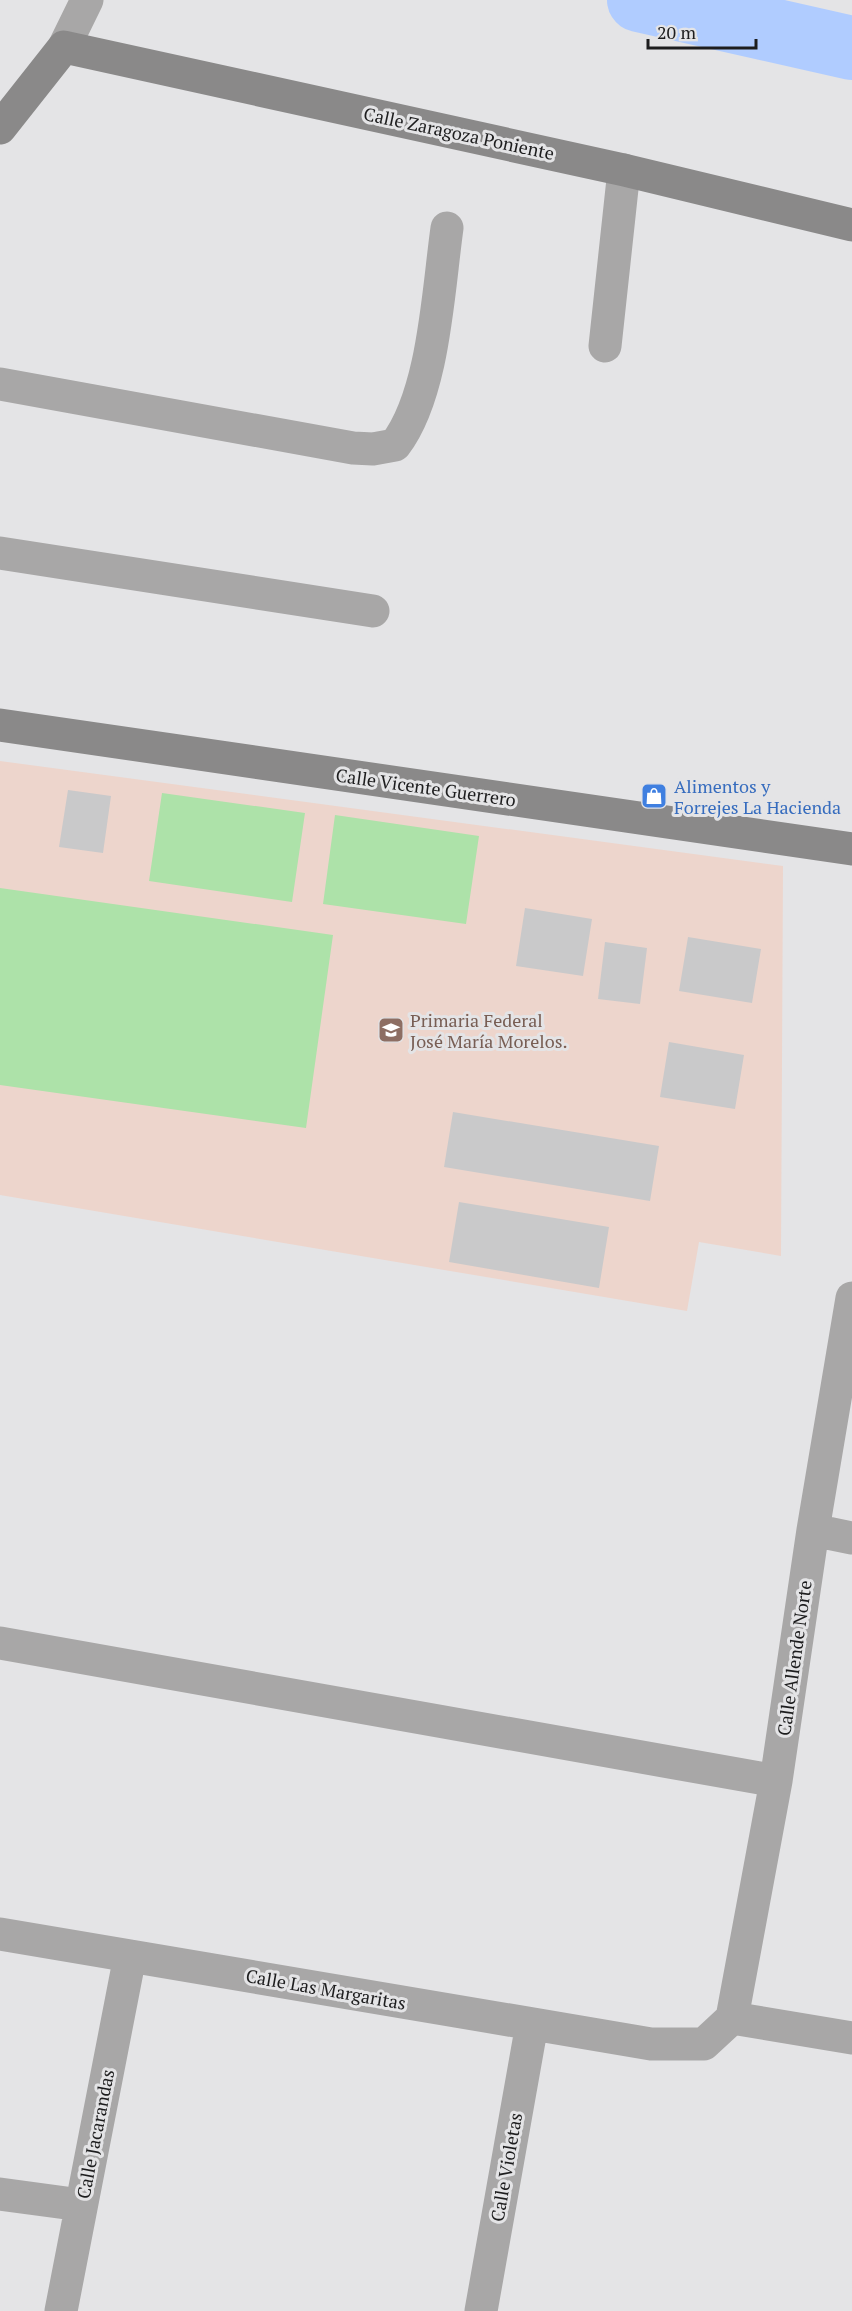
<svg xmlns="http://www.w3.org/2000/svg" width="852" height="2311" viewBox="0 0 852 2311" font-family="'PT Serif',serif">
	<rect width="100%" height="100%" fill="#e4e4e6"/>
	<path fill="#edd5cc" d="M0 761 783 866 781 1256 699 1242 687 1311 0 1195Z"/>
	<path fill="#ade2a9" d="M162 793 305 813 292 902 149 881Z
		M335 815 479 836 466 924 323 904Z
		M0 888 333 935 306 1128 0 1085Z"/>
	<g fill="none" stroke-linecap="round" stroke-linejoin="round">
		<path stroke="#b0ccff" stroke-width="64" d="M639 0 852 48"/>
	</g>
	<path fill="#c9c9ca" d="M68 790 111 796 103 853 59 847Z
		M525 908 592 919 583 976 516 966Z
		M688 937 761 949 752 1003 679 991Z
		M605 942 647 948 640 1004 598 999Z
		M669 1042 744 1055 735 1109 660 1097Z
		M453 1112 659 1146 650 1201 444 1167Z
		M459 1202 609 1227 599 1288 449 1262Z"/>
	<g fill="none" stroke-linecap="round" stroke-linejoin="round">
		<path stroke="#a8a7a7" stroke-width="33" d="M64 47 87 0
			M605 346 624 170
			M0 384 353 448 373 449 395 445C434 394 438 292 447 228
			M0 553 373 611
			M813 1530 852 1538
			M0 1643 776 1781
			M0 1934 651 2044H704L732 2018
			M732 2018 776 1781 813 1530 852 1298
			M732 2018 852 2038
			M0 2194 81 2205
			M61 2311 130 1956
			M481 2311 532 2024"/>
		<path stroke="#8a8989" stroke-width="33" d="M0 128 64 47 624 170 852 225
			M0 725 852 849"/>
	</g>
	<defs>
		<g id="shop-square" transform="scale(1.35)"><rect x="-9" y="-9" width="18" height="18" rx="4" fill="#3f7fe0" stroke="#e4e4e6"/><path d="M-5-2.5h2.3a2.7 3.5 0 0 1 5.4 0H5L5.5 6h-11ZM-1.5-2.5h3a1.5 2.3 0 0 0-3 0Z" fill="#fff"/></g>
		<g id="school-square" transform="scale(1.35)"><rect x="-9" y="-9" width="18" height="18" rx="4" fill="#8d6e63" stroke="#e4e4e6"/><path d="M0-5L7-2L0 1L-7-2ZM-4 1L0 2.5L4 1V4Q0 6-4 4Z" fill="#fff"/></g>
	</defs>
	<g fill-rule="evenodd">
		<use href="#shop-square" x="654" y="796"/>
		<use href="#school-square" x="391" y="1030"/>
	</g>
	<g text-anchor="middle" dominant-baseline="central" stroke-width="6" stroke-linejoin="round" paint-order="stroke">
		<g font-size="18" fill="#1d1d1e" stroke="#e4e4e6">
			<text transform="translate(459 133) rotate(12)">Calle Zaragoza Poniente</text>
			<text transform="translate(426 787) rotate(8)">Calle Vicente Guerrero</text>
			<text transform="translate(794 1658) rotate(-82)">Calle Allende Norte</text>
			<text transform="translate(326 1989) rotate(10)">Calle Las Margaritas</text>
			<text transform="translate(95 2134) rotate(-79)">Calle Jacarandas</text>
			<text transform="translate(506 2167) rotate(-80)">Calle Violetas</text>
		</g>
		<g font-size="18" fill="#366cbe" stroke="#e4e4e6" text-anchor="start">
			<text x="674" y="786">Alimentos y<tspan x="674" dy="21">Forrejes La Hacienda</tspan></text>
		</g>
		<g font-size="18" fill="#785e54" stroke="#e4e4e6" text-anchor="start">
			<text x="410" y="1020">Primaria Federal<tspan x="410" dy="21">José María Morelos.</tspan></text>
		</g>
	</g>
	<path d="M648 39v9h108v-9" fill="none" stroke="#1d1d1e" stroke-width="3"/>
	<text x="657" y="39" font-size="18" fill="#1d1d1e" stroke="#e4e4e6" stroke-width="4.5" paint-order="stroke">20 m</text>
</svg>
